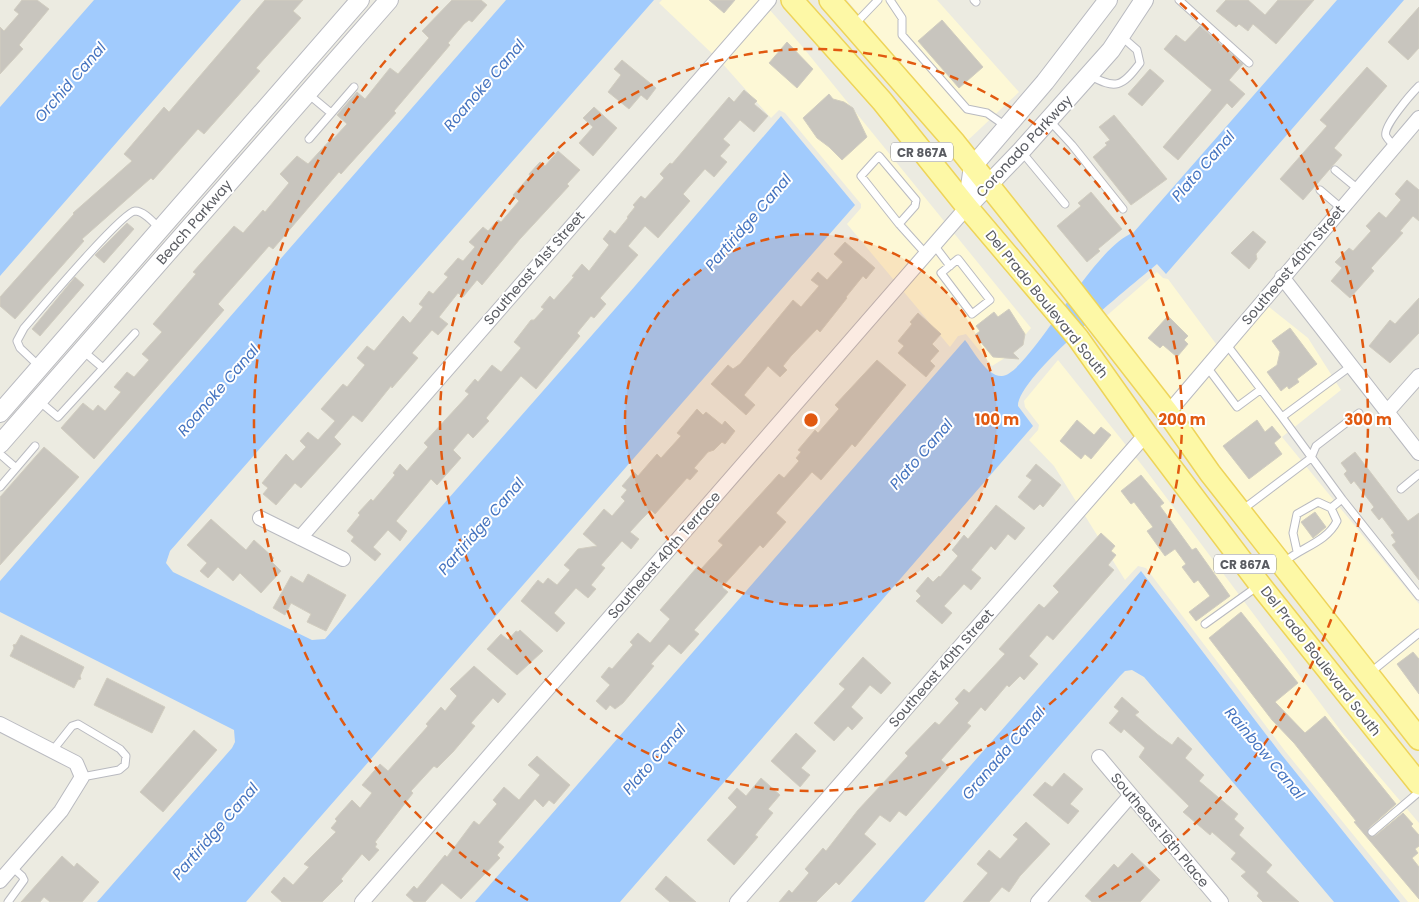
<svg xmlns="http://www.w3.org/2000/svg" width="1419" height="902" viewBox="0 0 1419 902" font-family="Poppins,sans-serif">
	<rect width="100%" height="100%" fill="#ecebe1"/>
	<path fill="#fdf8d6" d="M662 0H761L801 45 1031 328 1008 356 992 366 966 334 958 336 950 347 847 224 861 208V204L785 113 779 110 771 118 721 62 659 3Z
		M847 0H937L1019 92 965 143Z
		M1157 272 1163 278 1168 279 1222 352 1264 303 1308 338 1341 390 1282 437 1419 604V728L1104 318Z
		M1058 360 1145 469 1344 735 1419 823V902H1408L1285 751 1146 568 1138 566 1125 580 1054 466 1029 440 1038 430 1039 425 1025 407 1024 401Z"/>
	<path fill="#a1cbfd" d="M94 0H241L0 276V107Z
		M506 0H654L170 551 166 563 173 572 312 640 325 639 629 293 781 116 855 205 246 902H97L232 748 235 742 234 730 0 612V581Z
		M1337 0H1404L1166 274 1157 264C1131 286 1018 376 1018 406L1033 426 620 902H475L965 340C973 350 987 377 1002 376 1028 375 1093 246 1133 233Z
		M1141 571 1281 754 1400 902H1334L1144 677 1132 670 1125 671 1120 676 924 902H851Z"/>
	<path fill="#c8c5be" stroke="#d1cdc0" d="M22 0H37L49 9 19 45 23 49 0 74V27L4 31 19 14 14 10Z
		M265 0H303L293 11 301 18 256 68 260 71 204 134 198 129 153 180 151 178 82 239 84 241 15 319 0 306V297L74 214 73 213 132 161 124 154 164 107 169 112Z
		M452 0H481L487 5 472 22 469 20 464 24 448 43 450 45 394 111 396 113 341 174 339 172 273 249 269 246 218 304 224 310 94 459 61 428 83 403 93 411 98 405 105 411 121 392 114 387 127 372 134 377 149 360 142 354 162 332 153 324 196 274 193 272 234 226 243 233 263 210 265 212 289 183 280 174 297 156 308 164 332 138 333 139 347 124 337 115 357 92 365 99 390 68 398 74 429 38 422 31Z
		M709 0H735L724 13Z
		M1226 0H1248L1265 15 1278 0H1314L1276 44 1253 24 1248 31 1239 24 1236 27 1216 11Z
		M1419 7V48L1408 60 1388 42Z
		M942 20 983 67 959 88 918 41Z
		M1200 26 1243 64 1229 80 1245 94 1232 108 1227 103 1178 160 1163 147 1212 90 1164 49 1176 35 1185 42Z
		M787 42 813 69 797 88 769 63Z
		M622 60 656 88 647 100 641 95 629 109 608 92 621 75 614 69Z
		M1367 67 1387 86 1334 148 1342 155 1303 200 1280 179 1327 126 1320 120Z
		M1150 69 1164 81 1142 106 1128 94Z
		M744 90 757 101 754 104 768 116 754 132 740 120 723 139 730 145 720 156 727 162 714 177 705 169 683 194 690 201 658 238 645 226 628 246 638 255 600 298 606 304 594 318 591 316 577 333 580 336 536 389 521 376 486 418 489 421 473 438 468 433 453 450 461 458 437 485 431 479 396 521 407 531 400 541 388 530 373 547 381 554 375 561 351 541 354 537 347 531 360 515 358 513 371 499 373 501 395 475 393 473 400 464 407 471 428 447 424 443 469 394 465 391 475 379 478 382 492 365 501 372 521 348 514 342 531 320H534L544 309 541 307 550 296 554 300 574 277 572 276 582 264 589 271 609 245 603 239 610 230 615 234 628 218 627 217 635 207 633 205 641 196 645 199 664 178 660 174 670 163 672 164 729 97 734 102Z
		M829 94 833 99 844 102 853 108 867 137 842 160 829 147 817 138 803 118Z
		M594 107 617 128 593 156 579 143 593 127 583 118Z
		M1114 115 1167 179 1131 205 1093 157 1107 145 1105 143 1110 140 1099 127Z
		M558 151 580 170 567 184 569 186 520 239 482 285 477 280 463 297 458 293 439 317 448 324 438 335 432 330 412 353 418 358 392 388 391 386 362 422 353 415 334 437 341 444 301 488 295 483 276 505 263 494 268 488 262 483 286 454 293 461 306 447 300 441 308 432 318 440 335 421 321 409 343 384 347 387 365 365 357 358 367 346 374 351 403 316 410 323 423 307 419 304 429 291 433 294 448 277 444 274 458 258 463 261 475 247 469 242 483 227 488 231 498 220 501 222 519 201 513 195 530 176 529 174 540 162 545 166Z
		M1407 180 1419 190V221L1413 216 1400 231 1403 233 1371 268 1374 271 1350 298 1331 281 1342 268 1335 262 1349 248 1353 251 1371 231 1366 226 1379 212 1386 218 1401 200 1395 194Z
		M1091 192 1122 229 1098 249 1100 251 1087 262 1057 226 1081 206 1078 203Z
		M127 223 134 229 104 263 95 255Z
		M1253 231 1266 242 1256 254 1257 259 1249 269 1231 253Z
		M845 242 875 268 866 279 863 276 846 297 847 298 820 332 817 329 791 356 783 366 787 370 780 377 768 366 744 395 755 405 746 415 711 384 728 365 733 369 740 364 793 300 801 307 819 286 811 280 818 272 827 280 843 262 834 254Z
		M75 277 84 285 40 336 32 329Z
		M1419 298V333L1390 363 1369 346 1390 320 1395 324Z
		M1009 309 1025 334 1023 345 1013 353 1019 359 993 357 975 335 980 331 976 326 994 312 998 317Z
		M918 313 941 334 932 344 939 351 930 361 935 366 926 377 898 353 904 346 898 341 912 324 910 322Z
		M1168 316 1188 336 1184 340 1188 344 1177 357 1163 345 1160 348 1148 338Z
		M1290 328 1317 364 1297 379 1299 382 1289 389 1287 386 1281 391 1267 372 1277 365 1280 352 1272 341Z
		M877 360 906 385 855 447 852 444 821 480 812 472 776 513 786 522 763 548 760 545 722 587 728 592 694 630 699 634 681 654 669 644 651 664 654 666 623 703 615 709 610 705 606 710 596 701 610 685 601 677 609 667 612 669 633 645 630 642 638 633 650 643 670 619 660 610 698 566 701 569 723 545 718 541 779 474 784 478 799 461 796 458 801 452 798 450 815 430 818 433 839 409 835 405Z
		M697 409 703 415 706 412 722 425 725 421 735 431 725 444 722 442 714 450 708 452 694 468 698 471 690 480 687 478 655 514 651 510 641 520 630 532 639 539 631 549 622 541 601 565 605 568 591 585 596 589 588 598 576 588 554 613 565 623 557 632 521 601 538 580 543 584 548 578 557 585 570 570 564 565 578 549 597 546 583 534 604 509 612 516 625 501 621 497 627 490 622 486 634 472 638 476 657 454 661 458 681 436 677 433Z
		M1077 420 1094 435 1101 427 1111 435 1091 459 1085 454 1081 459 1060 441Z
		M1257 420 1265 432 1272 426 1281 437 1274 443 1282 454 1249 479 1223 446Z
		M44 447 79 477 0 565V497Z
		M1355 452 1408 521 1419 513V580L1392 545 1396 542 1391 535 1394 533 1382 517 1379 520 1371 510 1374 507 1361 490 1354 481 1351 484 1344 474 1347 471 1341 463Z
		M1036 464 1061 485 1043 507 1040 504 1034 510 1018 497 1032 480 1026 476Z
		M1141 475 1164 503 1160 506 1192 550 1196 548 1230 596 1196 621 1189 612 1210 596 1198 580 1194 583 1182 567 1186 564 1175 549 1165 556 1147 531 1153 527 1134 502 1131 504 1121 491Z
		M996 505 1025 528 1015 540 1008 534 995 550 991 546 971 570 981 578 971 590 964 584 944 606 952 613 942 624 916 601 921 596 916 591 928 577 933 582 939 576 940 577 958 556 952 550 964 535 968 539Z
		M1315 512 1326 527 1313 538 1301 522Z
		M211 519 246 550 254 540 274 558 271 561 281 571 261 593 240 573 233 581 218 567 208 578 200 571 207 563 187 545Z
		M1101 533 1115 546 1111 551 1116 555 1108 565 1114 570 1053 640 1047 635 1029 656 1038 664 1024 680 1020 676 1009 687 1007 685 985 711 981 707 967 723 971 726 941 760 949 767 906 816 899 811 890 822 880 815 864 834 876 844 839 885 836 882 816 902H779L789 890 792 893 809 873 805 869 823 848 826 851 858 810 908 756 905 753 935 722 939 725 959 703 955 699 964 689 969 693 1005 654 999 649 1039 604 1044 608 1059 592 1053 586Z
		M308 574 346 595 326 631 307 622 311 614 291 603 285 615 273 608 291 576 303 583Z
		M1241 612 1298 683 1275 702 1305 733 1325 716 1396 804 1369 828 1368 835 1375 836 1403 813 1413 824 1411 826 1419 835V846L1415 849 1418 853 1412 858 1419 867V899L1354 822 1356 821 1294 743 1272 720 1209 638Z
		M520 630 543 651 517 675 487 649 501 634 508 640 516 631 518 632Z
		M21 635 84 667 80 676 81 679 78 680 74 688 10 656 14 648 13 645 16 644Z
		M1413 652 1419 659V694L1397 664Z
		M863 657 891 683 881 694 870 685 851 707 863 718 852 730 848 726 834 741 814 723 845 689 839 684Z
		M474 666 506 694 498 703 493 698 471 723 475 726 453 752 437 768 434 766 411 791 413 793 375 842 377 844 375 847 379 850 369 861 362 854 341 879 343 881 322 902H282L271 892 284 877 293 885 309 867 304 864 336 832 331 828 337 821 335 819 352 800 360 808 372 793 362 785 380 764 388 771 428 726 426 724 441 707 445 711 457 696 450 689Z
		M107 678 165 707 152 733 94 705Z
		M1122 697 1139 712 1135 715 1157 734 1172 745 1178 737 1192 749 1185 758 1204 775 1199 781 1238 814 1234 819 1244 828 1239 835 1272 865 1266 872 1299 902H1263L1257 896 1259 893 1241 876 1246 872 1231 859 1236 853 1212 832 1210 835 1183 812 1189 806 1139 757 1145 748 1124 729 1121 733 1109 723 1119 711 1114 707Z
		M194 730 217 750 163 812 140 792Z
		M796 733 816 751 801 768 810 775 800 787 771 761Z
		M537 756 570 785 554 804 549 800 543 807 535 799 498 842 504 847 497 855 500 858 461 899 442 883 425 902H414L406 895 414 886 417 889 445 855 447 857 474 821 479 825 497 804 493 800 504 787 519 800 540 775 528 765Z
		M1064 773 1083 789 1070 804 1079 811 1068 824 1033 795 1045 782 1052 787Z
		M761 778 780 795 768 809 773 813 755 835 758 837 734 865 707 840 737 807 728 798 737 788 746 796Z
		M1026 822 1050 844 1020 876 1009 892 1002 887 989 902H963L988 873 977 864 989 850 1000 859 1018 839 1013 835Z
		M1132 853 1160 880 1140 902H1092L1085 896 1114 864 1118 868Z
		M62 856 74 867 77 863 99 882 82 902H50L44 897 40 902H21Z
		M666 876 696 902H670L655 889Z"/>
	<g fill="none" stroke-linecap="round" stroke-linejoin="round">
		<g stroke="#b9bac0" stroke-width="9">
			<path id="service" d="M890 0 902 18V35L967 109 987 113 1007 127
				M974 0 976 2
				M1179 0 1249 63
				M855 24 878 0
				M1089 75C1116 90 1122 87 1140 63L1137 50 1121 36
				M307 93 331 113
				M1049 120 1072 145 1123 209
				M309 139 354 87
				M1394 146C1392 143 1388 140 1386 136 1382 127 1412 93 1419 86
				M1021 151 1065 204
				M1335 170 1358 189
				M1320 190 1341 208
				M899 224 861 176 879 156 916 200 915 206 899 224 926 254
				M934 245 950 266
				M958 259 990 300 972 314 941 273Z
				M1227 345 1282 417 1351 366
				M82 350 103 368 135 333
				M40 367 20 348 17 341 24 328C38 312 122 212 135 211 144 211 153 222 159 228
				M1207 367 1237 407 1260 390
				M39 401 58 417 103 368
				M1282 417 1342 499 1331 508
				M0 454 16 468
				M0 487 35 446
				M1401 489 1419 474
				M1342 499 1419 596
				M1242 510 1311 458 1316 446 1359 413
				M1283 563C1301 547 1326 543 1337 521L1331 508 1318 502 1297 514 1293 533 1297 551
				M1205 624 1258 586
				M1371 672 1419 633
				M53 750 72 726 78 724 120 749 126 756 125 765 119 770 82 777
				M1372 832 1419 792
				M8 902 24 880 22 876 12 867"/>
		</g>
		<g stroke="#b9bac0" stroke-width="16">
			<path id="minor" d="M1282 277 1419 453
				M1387 412 1419 376
				M1168 413 1419 118
				M260 518 343 559
				M300 538 769 0
				M0 724 76 763 82 777 61 811 0 881
				M1099 757 1221 902
				M362 902 967 207
				M737 902 1146 434
				M1038 902 1130 796"/>
		</g>
		<g stroke="#b9bac0" stroke-width="20">
			<path id="tertiary" d="M967 207 1021 151 1111 50 1144 0
				M967 207 973 166 1045 82 1108 0
				M0 413 360 0
				M0 444 389 0"/>
		</g>
		<g stroke="#eed459" stroke-width="24">
			<path id="primary" d="M792 0 882 101 967 207 1078 338 1146 434 1264 590 1419 784
				M830 0 955 143 1069 286 1168 413 1210 473 1419 739"/>
		</g>
		<use href="#service" stroke="#fff" stroke-width="7"/>
		<use href="#minor" stroke="#fff" stroke-width="14"/>
		<use href="#tertiary" stroke="#fff" stroke-width="18"/>
		<use href="#primary" stroke="#fdf8a6" stroke-width="21"/>
	</g>
	<circle cx="811" cy="420" r="186" fill="#e15910" fill-opacity=".12"/>
	<g fill="none" stroke="#e15910" stroke-width="2.5" stroke-dasharray="9 6">
		<circle cx="811" cy="420" r="186"/>
		<circle cx="811" cy="420" r="371"/>
		<path d="M528 900A557 557 0 0 1 442 3M1180 3A557 557 0 0 1 1094 900"/>
	</g>
	<g text-anchor="middle" dominant-baseline="central" stroke-width="4" stroke-linejoin="round" paint-order="stroke">
		<g fill="#fff" stroke="#8c8d91" stroke-width="1">
			<rect x="891" y="142.5" width="62" height="19" rx="4"/>
			<rect x="1214" y="554.5" width="62" height="19" rx="4"/>
		</g>
		<g font-size="12" font-weight="bold" fill="#5a5c62">
			<text x="922" y="152">CR 867A</text>
			<text x="1245" y="564">CR 867A</text>
		</g>
		<g font-size="14" fill="#5a5c62" stroke="#fff">
			<text transform="translate(1024 146) rotate(-47)">Coronado Parkway</text>
			<text transform="translate(194 222) rotate(-49)">Beach Parkway</text>
			<text transform="translate(1293 265) rotate(-50)">Southeast 40th Street</text>
			<text transform="translate(534 268) rotate(-49)">Southeast 41st Street</text>
			<text transform="translate(1047 304) rotate(51)">Del Prado Boulevard South</text>
			<text transform="translate(664 555) rotate(-49)">Southeast 40th Terrace</text>
			<text transform="translate(1321 661) rotate(52)">Del Prado Boulevard South</text>
			<text transform="translate(941 668) rotate(-49)">Southeast 40th Street</text>
			<text transform="translate(1160 830) rotate(50)">Southeast 16th Place</text>
		</g>
		<g font-size="15" font-style="italic" fill="#4473bf" stroke="#fff">
			<text transform="translate(70 82) rotate(-49)">Orchid Canal</text>
			<text transform="translate(484 85) rotate(-49)">Roanoke Canal</text>
			<text transform="translate(1203 166) rotate(-49)">Plato Canal</text>
			<text transform="translate(748 222) rotate(-49)">Partiridge Canal</text>
			<text transform="translate(218 390) rotate(-49)">Roanoke Canal</text>
			<text transform="translate(921 454) rotate(-49)">Plato Canal</text>
			<text transform="translate(481 526) rotate(-49)">Partiridge Canal</text>
			<text transform="translate(1003 753) rotate(-49)">Granada Canal</text>
			<text transform="translate(1265 753) rotate(50)">Rainbow Canal</text>
			<text transform="translate(654 759) rotate(-49)">Plato Canal</text>
			<text transform="translate(215 831) rotate(-49)">Partiridge Canal</text>
		</g>
	</g>
	<circle cx="811" cy="420" r="8" fill="#e15910" stroke="#fff" stroke-width="2.5"/>
	<g font-size="15" text-anchor="middle" font-weight="bold" fill="#e15910" stroke="#fff" stroke-width="4" stroke-linejoin="round" paint-order="stroke">
		<text x="997" y="425">100 m</text>
		<text x="1182" y="425">200 m</text>
		<text x="1368" y="425">300 m</text>
	</g>
</svg>
